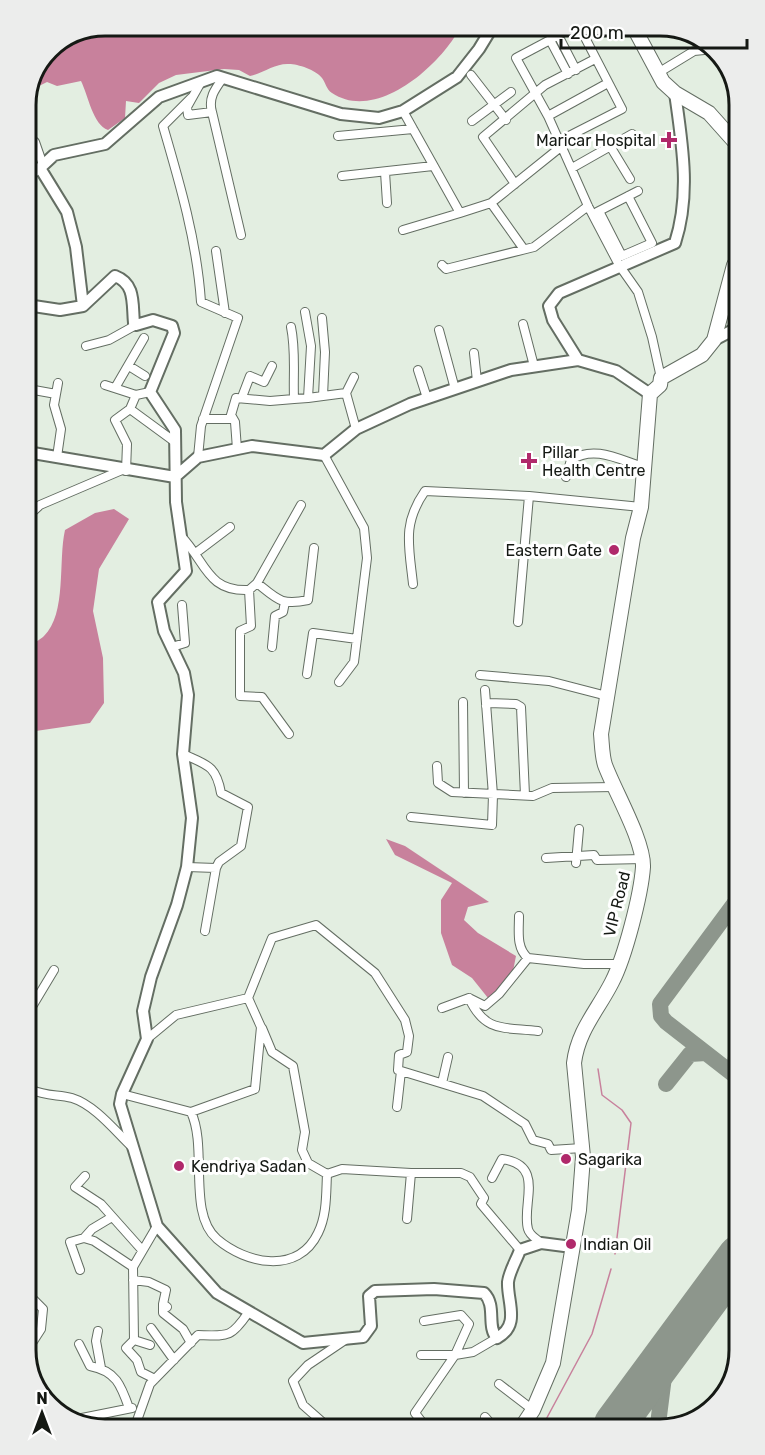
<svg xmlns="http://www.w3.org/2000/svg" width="765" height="1455" viewBox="0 0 765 1455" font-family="Rubik,sans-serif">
	<rect width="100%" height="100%" fill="#e3eee1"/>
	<path fill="#c8819c" d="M105 26H461C442 64 377 123 332 93 326 89 326 83 322 78 316 70 298 64 289 64 276 63 263 73 250 76L239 70 224 69 176 75 159 83 139 103 126 101 125 118 108 130C93 125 88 95 81 81L57 86 47 82 31 90 49 49Z
		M114 509 129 519 99 569 93 611 103 658 104 703 90 723 29 732 28 646C33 643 40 640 44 636 67 614 58 560 65 530L95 513Z
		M386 839 405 846 489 902 468 907 464 920 478 933 516 956 511 981 488 998 472 978 452 965 441 933V900L452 883 395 855Z"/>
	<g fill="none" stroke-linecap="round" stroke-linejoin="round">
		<path stroke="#c8819c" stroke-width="1.5" d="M598 1069 602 1095 622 1110 631 1123 615 1254
			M543 1425 592 1334 611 1269"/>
		<path stroke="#8d968c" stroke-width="16" d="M737 900 660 1004 661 1016 666 1022 738 1078
			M738 1044 735 1063 738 1073
			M666 1084 690 1054 706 1053
			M658 1424 666 1361 671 1349"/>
		<path stroke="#8d968c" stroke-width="42" d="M615 1424 739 1256"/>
		<g stroke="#646e63" stroke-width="10">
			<path id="street" d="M558 35 578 26
				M550 40 516 58 548 116 588 206 619 265 638 292 652 337 661 378
				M658 73 694 51 714 49
				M568 74 550 40 558 35 576 70
				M471 75 506 120
				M201 82 187 107 188 115 212 112 241 235
				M191 98 163 126C180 184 197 242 201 302L238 318 201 426 198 457
				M403 111 460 213 491 203 562 146 567 137 622 109 579 26
				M212 112C208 98 215 89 223 78
				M548 116 608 83
				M472 121 511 92
				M338 136 413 129
				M26 143 35 142 43 165
				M610 146 630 179
				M572 168 632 134
				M385 172 387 203
				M342 176 433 166
				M26 180 40 168
				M515 184 483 137 545 85 595 59
				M491 203 523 248
				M599 211 622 256 652 243 628 196
				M597 212 638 191
				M403 230 460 213
				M216 251 225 313
				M442 265 446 269 534 247 588 206
				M305 312 311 346 308 398 323 396
				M322 318 325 352 323 396 346 393
				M523 324 534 366
				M291 327C296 351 293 374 294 399L308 398
				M439 330 455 389
				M86 346 109 340 136 325
				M474 353 477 381
				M129 366 145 376
				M418 370 427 398
				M354 377 346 393 356 429
				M105 385 136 395
				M115 388 144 338
				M34 390 56 394
				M150 392 136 395 130 409 175 442
				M242 397 250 376 264 382 272 366
				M203 419H231
				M237 449 235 422 231 415 236 398 270 401 294 399
				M324 455 364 528 367 558 354 662 339 682
				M57 457 61 429 54 405 58 383
				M126 471 127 444 115 420 130 409
				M566 477 571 460C594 445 618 459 643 467
				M28 516 40 505 122 470
				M181 536C206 562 207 592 249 590L257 583C277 599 281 606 308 600L314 548
				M197 552 230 527
				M257 583 301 505
				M413 584C409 546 402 524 425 491L529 496 641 507
				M249 590 251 626 240 631V696L262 697 289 734
				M518 622 529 496
				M172 647 185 643 182 605
				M272 647 275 616 283 612 285 602
				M307 674 313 633 357 639
				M480 675 549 681 607 696
				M463 702 464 793
				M486 706 489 703 516 704 521 707 525 795
				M183 754C207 765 216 765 221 793L248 807 241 846 219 862 216 868 187 867
				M437 766 438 783 452 792 533 796 552 788 614 787
				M411 817 492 825 493 795 485 690
				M546 858 594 855 597 860 643 859
				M576 863 579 829
				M519 916C519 931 516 948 528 958L584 964H618
				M205 931 216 868
				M469 998C485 1033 504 1027 538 1031
				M442 1008 469 998 485 1006 499 994 528 958
				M30 1010 54 970
				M147 1039 176 1015 248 998
				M442 1083 448 1057
				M30 1089C47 1097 58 1094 72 1098 95 1105 116 1132 132 1147
				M122 1094 191 1112C208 1148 187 1213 217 1239 246 1264 298 1275 318 1233 327 1215 326 1194 327 1174L308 1163 302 1150 305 1132 293 1066 272 1052 262 1028
				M397 1107 401 1071
				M191 1112 255 1089 261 1027 248 998 272 938 316 925 375 973 405 1020 409 1036 407 1052 399 1055 398 1070 483 1096 525 1124 533 1140 548 1144 551 1150 582 1148
				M411 1173H461L470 1177 484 1198 481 1204 520 1250
				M327 1174 342 1169 411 1173 407 1219
				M85 1176 75 1187 101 1204 142 1250
				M492 1178 502 1159C546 1165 521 1204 528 1229 530 1236 536 1238 541 1243
				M84 1238 92 1229 112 1217
				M133 1267 134 1340 126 1348 137 1360 141 1372 155 1379
				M80 1270 70 1242 84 1238 94 1241 133 1267 157 1226
				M133 1280 149 1282 166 1290 163 1304 167 1307
				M31 1297 43 1309 41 1329 32 1343
				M163 1304V1313L183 1329 191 1343
				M151 1328 174 1360
				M98 1331 96 1341 101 1368
				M134 1340 150 1345
				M79 1344 90 1366C116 1371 121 1385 129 1408
				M421 1355H455L469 1324 461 1315 424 1321
				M499 1384 533 1410
				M485 1417 492 1425
				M72 1420 132 1408
				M425 1426 415 1413 455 1355 473 1352 497 1338
				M328 1427 303 1405 293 1381 308 1365 345 1340
				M134 1429 150 1384 198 1335C228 1336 231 1338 248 1313"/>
		</g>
		<g stroke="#646e63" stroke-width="14">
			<path id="secondary" d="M27 305 60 310 83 306 115 276C136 284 132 304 134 323L136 325 153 320 172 326 174 333 150 392 175 430 176 502 186 571 158 602 164 631 184 673 188 695 183 754 192 818 187 867 177 905 151 977 143 1011 147 1039 122 1094 120 1104 157 1226 217 1293 303 1343 363 1337 371 1326 369 1296 375 1291 434 1289 484 1293C497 1306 486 1326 497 1338 521 1325 507 1302 508 1282 509 1272 517 1259 520 1250L541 1243 572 1247
				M83 306 76 247 67 212 40 168 54 155 105 144 159 97 217 76 341 114 379 118 403 111 457 77 479 49 493 26
				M714 340 735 329
				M578 360 553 320 549 306 559 293 675 243C691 194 682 143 675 93
				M27 452 175 477 198 457 252 446 324 455 356 429 410 404 511 370 578 360 616 371 650 394"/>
		</g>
		<g stroke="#646e63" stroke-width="16">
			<path id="highway" d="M633 26 663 82 675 93 709 113 734 141
				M523 1425 533 1410 553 1363 579 1210 583 1157 574 1063C578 1030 598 1010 612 982 625 957 641 895 643 867 644 841 615 792 605 765 602 756 602 744 601 734L633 538 641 507 650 394 660 385 661 378 702 355 714 340 734 265"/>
		</g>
		<use href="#street" stroke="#fff" stroke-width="8"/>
		<use href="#secondary" stroke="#fff" stroke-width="10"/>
		<use href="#highway" stroke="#fff" stroke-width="14"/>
	</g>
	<g fill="#b0296b" stroke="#fff" stroke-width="2">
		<path d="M666 131h6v6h6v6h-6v6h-6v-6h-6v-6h6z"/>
		<path d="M526 452h6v6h6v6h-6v6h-6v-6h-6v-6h6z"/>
		<circle cx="614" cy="550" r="6"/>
		<circle cx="566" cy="1159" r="6"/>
		<circle cx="179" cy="1166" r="6"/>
		<circle cx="571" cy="1244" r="6"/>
	</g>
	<g text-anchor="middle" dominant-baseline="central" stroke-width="6" stroke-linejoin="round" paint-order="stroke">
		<g font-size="16" fill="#151914" stroke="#fff" text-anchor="start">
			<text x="656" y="140" text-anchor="end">Maricar Hospital</text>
			<text x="542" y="452">Pillar<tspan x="542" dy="18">Health Centre</tspan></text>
			<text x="602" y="550" text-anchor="end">Eastern Gate</text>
			<text x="578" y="1159">Sagarika</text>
			<text x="191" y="1166">Kendriya Sadan</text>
			<text x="583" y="1244">Indian Oil</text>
		</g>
		<g font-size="16" fill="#151914" stroke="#fff">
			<text transform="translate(617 904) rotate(-76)">VIP Road</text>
		</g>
	</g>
	<path d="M0 0H765V1455H0ZM105 36H660A69 69 0 0 1 729 105V1350A69 69 0 0 1 660 1419H105A69 69 0 0 1 36 1350V105A69 69 0 0 1 105 36Z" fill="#ecedec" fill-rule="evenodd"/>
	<path fill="none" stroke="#151914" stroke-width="3" d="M105 36H660A69 69 0 0 1 729 105V1350A69 69 0 0 1 660 1419H105A69 69 0 0 1 36 1350V105A69 69 0 0 1 105 36Z"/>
	<g transform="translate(42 1413)" stroke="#ffffff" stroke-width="4.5" paint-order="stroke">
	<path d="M0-4.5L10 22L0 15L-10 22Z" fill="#151914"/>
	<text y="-9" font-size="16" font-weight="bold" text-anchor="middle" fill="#151914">N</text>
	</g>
	<path d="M561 39v9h186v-9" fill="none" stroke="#151914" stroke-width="3"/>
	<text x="570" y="39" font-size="18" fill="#151914" stroke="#ffffff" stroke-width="4.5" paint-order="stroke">200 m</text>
</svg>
